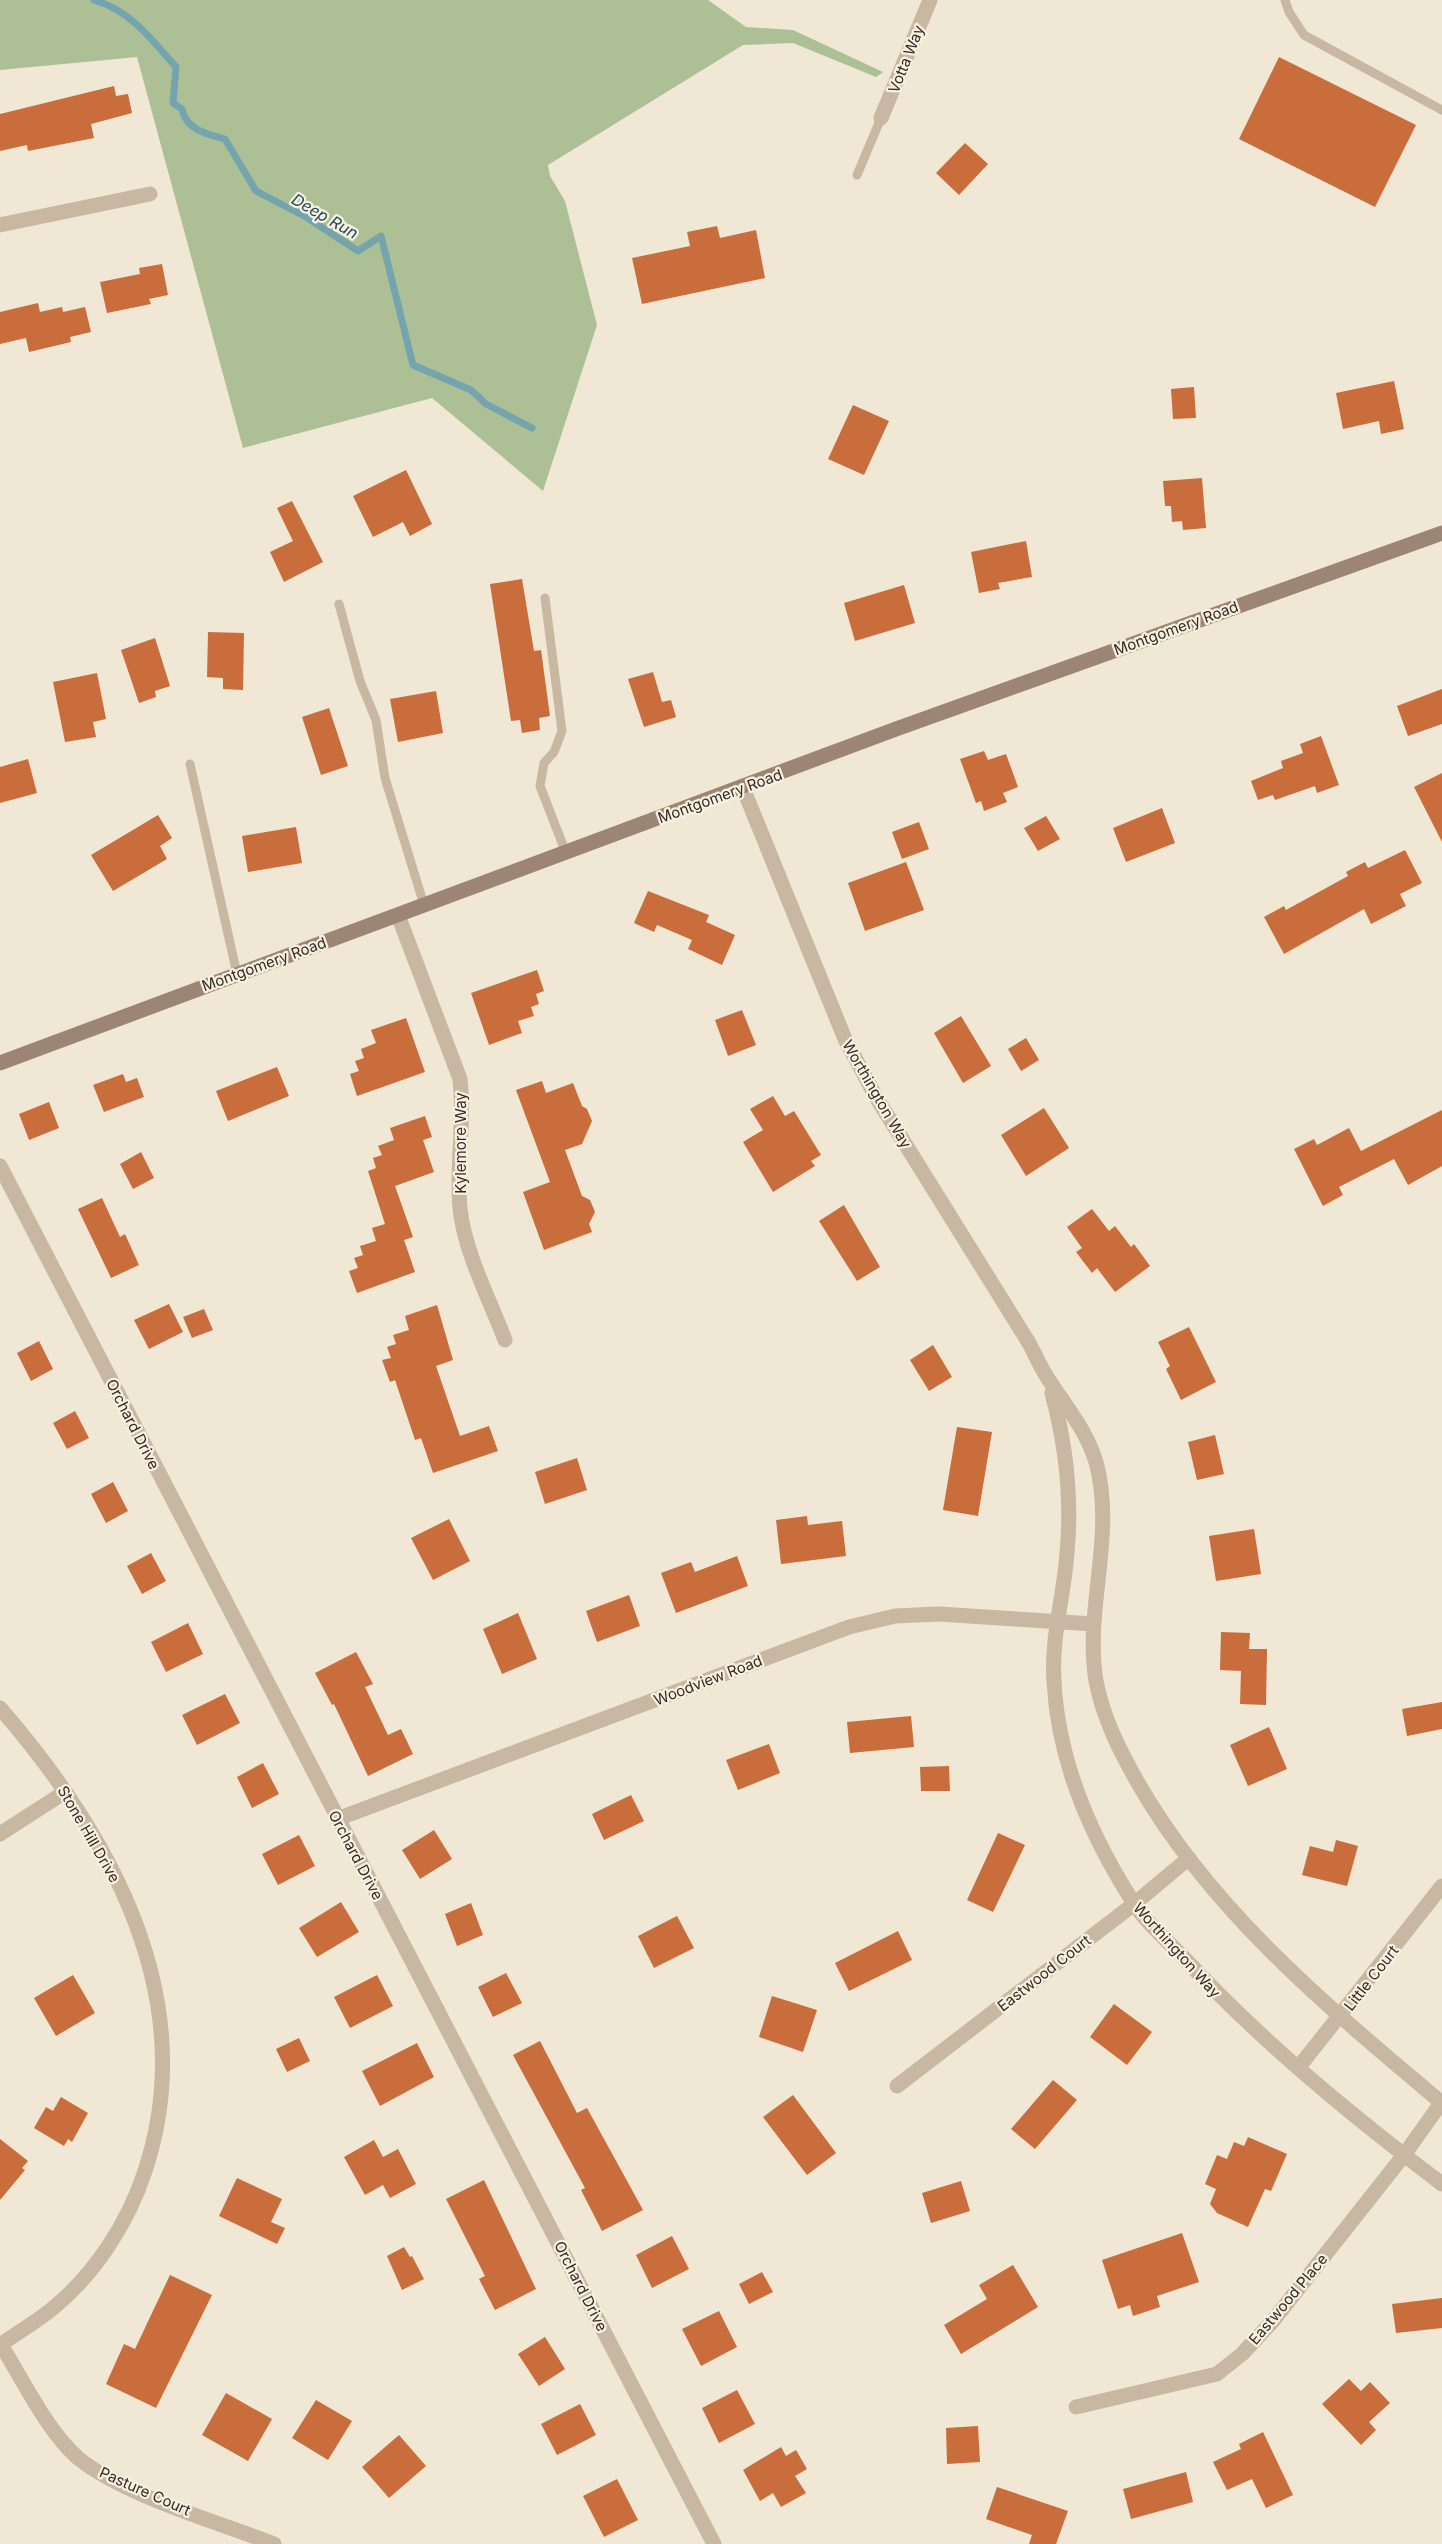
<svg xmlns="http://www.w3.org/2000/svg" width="1442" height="2544" viewBox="0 0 1442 2544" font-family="Inter,sans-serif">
	<rect width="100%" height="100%" fill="#f1e7d5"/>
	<path fill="#adbf95" d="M0 0H708L746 27 793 30 883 72 876 77 793 43 743 45 548 165 550 176 565 201 597 325 543 491 432 398 243 448 137 57 0 70Z"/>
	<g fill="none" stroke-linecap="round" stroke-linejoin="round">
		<path stroke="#74a5ae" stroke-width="7" d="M94 0C131 11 151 39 176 67L173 103 182 109C186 130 207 134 225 139L256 191 306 217 358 251 381 236 413 365 471 390 486 404 532 428"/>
	</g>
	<path fill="#c86d3b" d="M1279 57 1416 125 1375 207 1239 139Z
		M114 86 116 96 128 94 132 113 91 124 94 138 28 151 27 145 0 151V114Z
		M965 143 988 164 959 195 936 173Z
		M717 226 720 238 756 230 765 278 642 304 632 258 690 246 687 232Z
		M162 264 168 295 149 299 151 304 107 313 100 282 140 274 139 268Z
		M38 303 40 312 62 307 63 312 85 307 91 332 70 337 71 342 29 352 26 338 0 344V312Z
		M1394 381 1404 429 1381 434 1379 421 1343 429 1336 393Z
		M1194 387 1196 418 1173 419 1171 389Z
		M853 405 889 421 864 475 828 459Z
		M406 470 432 524 410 536 403 522 373 537 353 496Z
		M1202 478 1206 528 1183 530 1182 521 1172 522 1171 506H1165L1163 481Z
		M292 501 323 562 284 582 270 552 293 541 277 508Z
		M1026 541 1032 577 998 583 1000 589 979 593 971 552Z
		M522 579 534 651 541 650 550 716 539 718 540 730 522 733 520 720 511 721 490 584Z
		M904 585 915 623 855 641 844 603Z
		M208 632 244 633 243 690 223 689V678L207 677Z
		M155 638 170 686 155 691 156 697 139 703 121 650Z
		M653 672 662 702 671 700 676 717 644 727 628 679Z
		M97 673 106 719 93 722 96 737 65 742 53 682Z
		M1442 689V724L1408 736 1397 706Z
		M436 691 443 733 398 742 390 699Z
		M329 708 348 766 321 775 302 717Z
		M1321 736 1339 785 1317 793 1315 786 1275 800 1273 795 1258 800 1251 781 1283 768 1281 761 1303 753 1300 744Z
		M984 751 988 760 1006 754 1018 787 1003 793 1007 802 984 811 981 801 976 803 960 759Z
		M28 759 37 793 0 803V767Z
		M1442 773V842L1414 787Z
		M1162 808 1175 843 1126 862 1113 828Z
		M158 815 172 838 160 846 167 859 113 891 91 855Z
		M1046 816 1060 839 1038 851 1024 828Z
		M919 822 929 849 902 859 892 832Z
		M296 827 302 863 248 872 242 836Z
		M1405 850 1422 883 1400 894 1406 906 1371 924 1364 909 1284 954 1264 917 1284 906 1286 910 1348 876 1346 872 1365 862 1368 868Z
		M906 862 924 910 865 931 848 883Z
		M648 891 709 915 706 922 735 935 722 965 688 949 692 940 657 925 654 932 634 923Z
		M537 970 544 991 536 994 539 1004 531 1007 534 1016 518 1021 522 1033 489 1045 471 993Z
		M742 1010 756 1045 728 1056 715 1020Z
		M961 1016 991 1066 963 1083 934 1033Z
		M406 1018 425 1072 357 1096 350 1074 359 1071 355 1061 364 1058 361 1049 376 1043 371 1030Z
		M1026 1038 1039 1060 1021 1071 1008 1049Z
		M277 1067 289 1096 228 1121 216 1091Z
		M123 1074 126 1082 137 1078 144 1097 104 1112 93 1085Z
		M542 1081 546 1093 573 1083 582 1106 587 1109 592 1121 582 1144 565 1150 582 1196 590 1200 595 1212 589 1224 592 1232 544 1250 523 1192 550 1182 516 1090Z
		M773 1096 785 1116 794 1111 821 1155 811 1161 815 1166 773 1192 743 1142 763 1130 750 1109Z
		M49 1102 59 1128 29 1140 19 1114Z
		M1044 1108 1069 1148 1026 1176 1001 1135Z
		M1442 1110V1166L1408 1185 1394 1159 1339 1187 1343 1195 1323 1206 1294 1149 1314 1139 1317 1145 1349 1128 1361 1151Z
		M425 1116 432 1137 423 1140 434 1172 395 1186 413 1237 404 1240 415 1272 357 1293 349 1271 358 1268 354 1258 363 1255 360 1246 376 1241 372 1228 385 1224 368 1171 376 1168 373 1158 382 1155 378 1146 394 1140 390 1128Z
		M141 1152 154 1178 133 1189 120 1164Z
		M102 1198 120 1237 125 1234 139 1265 111 1278 78 1209Z
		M844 1205 880 1267 857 1281 819 1221Z
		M1092 1209 1109 1231 1115 1226 1131 1247 1134 1244 1150 1266 1115 1292 1097 1268 1092 1273 1076 1252 1082 1248 1067 1227Z
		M169 1304 183 1332 149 1349 134 1320Z
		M437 1305 453 1360 436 1366 460 1436 489 1426 498 1451 433 1473 421 1438 415 1440 395 1380 390 1382 382 1360 391 1358 387 1347 396 1344 393 1335 409 1330 405 1316Z
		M204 1309 213 1330 192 1338 183 1317Z
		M1189 1327 1216 1382 1181 1400 1166 1369 1170 1366 1158 1342Z
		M39 1341 53 1369 31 1381 17 1353Z
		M933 1345 952 1377 929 1391 910 1360Z
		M75 1411 89 1438 67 1449 53 1423Z
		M957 1427 992 1432 978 1516 943 1510Z
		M1215 1435 1224 1474 1197 1480 1188 1442Z
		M577 1458 587 1490 545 1504 535 1472Z
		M113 1482 128 1511 106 1523 91 1494Z
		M807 1516 808 1525 842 1521 846 1556 781 1564 776 1520Z
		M449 1519 470 1561 433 1580 411 1538Z
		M1254 1529 1261 1574 1216 1581 1209 1536Z
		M151 1553 166 1581 142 1594 127 1566Z
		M737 1556 748 1586 676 1613 661 1573 691 1562 695 1572Z
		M629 1595 640 1626 597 1642 586 1611Z
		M518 1613 537 1659 502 1674 483 1629Z
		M188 1623 203 1654 166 1672 151 1642Z
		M1221 1632 1250 1633 1249 1649H1267L1266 1705 1240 1704 1241 1671 1220 1670Z
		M356 1652 373 1684 365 1687 388 1735 401 1729 413 1754 368 1776 334 1704 332 1705 315 1673Z
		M225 1694 240 1723 197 1745 182 1715Z
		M1442 1702V1729L1407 1736 1402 1709Z
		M911 1716 914 1747 850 1753 847 1722Z
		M1269 1727 1287 1769 1248 1786 1230 1745Z
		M769 1744 780 1773 738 1790 726 1760Z
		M263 1763 279 1794 252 1808 237 1777Z
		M949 1766 950 1791H921L920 1767Z
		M631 1795 644 1821 604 1840 592 1814Z
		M434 1830 452 1859 420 1879 402 1850Z
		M998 1833 1025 1845 993 1912 967 1900Z
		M299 1835 315 1866 278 1885 262 1854Z
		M1336 1840 1358 1846 1347 1886 1302 1875 1310 1846 1333 1852Z
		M341 1902 359 1932 317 1957 299 1928Z
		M471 1903 483 1935 457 1946 445 1914Z
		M677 1916 694 1948 654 1968 638 1936Z
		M898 1931 912 1960 849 1991 835 1963Z
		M506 1973 522 2003 493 2017 478 1987Z
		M73 1975 95 2013 56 2036 34 1998Z
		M377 1975 393 2006 350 2028 334 1997Z
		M772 1996 817 2010 803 2052 759 2037Z
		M1114 2004 1152 2032 1127 2065 1090 2037Z
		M299 2038 310 2061 287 2072 276 2049Z
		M540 2041 577 2113 587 2108 643 2210 602 2231 581 2190 585 2188 513 2055Z
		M417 2043 434 2077 380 2106 362 2071Z
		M1053 2080 1077 2100 1035 2149 1011 2129Z
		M793 2095 836 2153 807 2175 763 2117Z
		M61 2097 88 2113 72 2142 68 2139 64 2146 34 2128 46 2107 53 2111Z
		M1248 2137 1287 2154 1271 2191 1265 2189 1248 2227 1217 2213 1210 2204 1216 2189 1205 2184 1217 2155 1227 2159 1234 2142 1244 2146Z
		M0 2139 28 2161 22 2168 25 2170 0 2200Z
		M374 2140 383 2157 398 2149 416 2184 390 2198 383 2185 365 2195 344 2157Z
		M237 2178 282 2199 271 2222 285 2228 277 2244 219 2216Z
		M484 2180 536 2289 495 2310 479 2279 485 2276 446 2199Z
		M961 2181 970 2211 931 2223 922 2193Z
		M1182 2233 1199 2282 1157 2296 1160 2307 1133 2316 1130 2305 1118 2309 1102 2260Z
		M672 2236 689 2269 652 2288 636 2255Z
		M404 2247 410 2257 412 2256 424 2279 402 2290 387 2256Z
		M1013 2265 1038 2307 961 2354 944 2325 987 2299 979 2285Z
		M762 2272 773 2292 749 2304 739 2284Z
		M170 2275 212 2295 156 2408 106 2384 124 2344 135 2349Z
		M1442 2298V2328L1396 2333 1392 2304Z
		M719 2311 737 2347 701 2366 682 2329Z
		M545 2337 565 2369 539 2386 518 2354Z
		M1349 2379 1361 2391 1370 2382 1390 2403 1369 2422 1376 2430 1361 2445 1322 2404Z
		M737 2390 755 2424 719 2443 702 2408Z
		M226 2393 272 2419 248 2461 202 2435Z
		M316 2400 352 2421 328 2460 292 2438Z
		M580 2404 596 2435 557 2455 541 2424Z
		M978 2426 980 2462 947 2464 946 2428Z
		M1263 2432 1293 2495 1266 2508 1252 2479 1227 2490 1213 2462 1241 2449 1239 2444Z
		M399 2435 426 2466 389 2498 362 2467Z
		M781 2447 786 2456 796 2450 807 2469 795 2476 806 2493 781 2507 773 2493 760 2501 743 2470Z
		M1186 2472 1193 2502 1131 2519 1123 2489Z
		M617 2479 638 2520 604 2537 583 2496Z
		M997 2487 1068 2511 1056 2544H1029L1032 2535 986 2519Z"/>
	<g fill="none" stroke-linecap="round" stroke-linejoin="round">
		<path stroke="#c8b7a1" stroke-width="9" d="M1285 0 1289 12 1304 35 1442 110
			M857 175 881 118
			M545 598 562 731 554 752 544 763 540 786 566 853
			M339 604 360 681 376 720 385 778 424 905
			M190 764 237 974"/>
		<path stroke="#c8b7a1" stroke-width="15" d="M881 118 930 0
			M0 225 150 194
			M743 788 845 1039 876 1097 1029 1343C1036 1356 1042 1371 1051 1383 1068 1409 1087 1432 1096 1462 1116 1535 1084 1609 1096 1681 1103 1718 1120 1751 1138 1783 1212 1912 1330 2009 1442 2103
			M398 915 460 1079C465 1122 456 1165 460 1208 464 1251 490 1300 505 1340
			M0 1166 714 2544
			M1052 1393C1066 1445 1072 1499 1067 1553 1064 1596 1051 1637 1054 1681 1058 1762 1090 1835 1133 1902 1146 1923 1168 1941 1184 1958 1262 2042 1351 2115 1442 2184
			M0 1708C111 1836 202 1999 145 2171 128 2223 95 2274 52 2309 36 2322 17 2333 0 2345
			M337 1819 849 1627 895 1616 939 1614 1093 1624
			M0 1834 65 1792
			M1298 2068 1442 1886
			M897 2086 1134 1904 1189 1858
			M1 2345C23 2380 47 2431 78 2458 123 2495 218 2522 274 2544
			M1076 2407 1217 2374 1242 2354 1272 2322 1404 2155 1441 2103"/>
		<path stroke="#9c8673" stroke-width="15" d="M0 1063 896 729 1442 533"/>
	</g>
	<g text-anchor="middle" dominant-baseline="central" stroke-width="4.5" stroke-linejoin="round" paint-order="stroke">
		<g font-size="15" fill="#332a24" stroke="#f9f0e1">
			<text transform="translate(906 59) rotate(-68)">Votta Way</text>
			<text transform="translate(1176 628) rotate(-20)">Montgomery Road</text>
			<text transform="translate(720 796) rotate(-20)">Montgomery Road</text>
			<text transform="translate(264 964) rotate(-20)">Montgomery Road</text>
			<text transform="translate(877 1094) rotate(60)">Worthington Way</text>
			<text transform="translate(460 1143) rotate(-90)">Kylemore Way</text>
			<text transform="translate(133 1424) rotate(63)">Orchard Drive</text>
			<text transform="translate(708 1680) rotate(-21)">Woodview Road</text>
			<text transform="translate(89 1834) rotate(60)">Stone Hill Drive</text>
			<text transform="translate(356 1855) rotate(62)">Orchard Drive</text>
			<text transform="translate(1177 1950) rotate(48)">Worthington Way</text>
			<text transform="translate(1044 1973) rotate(-38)">Eastwood Court</text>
			<text transform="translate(1371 1978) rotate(-52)">Little Court</text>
			<text transform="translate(581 2286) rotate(63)">Orchard Drive</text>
			<text transform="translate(1288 2299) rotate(-50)">Eastwood Place</text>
			<text transform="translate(145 2491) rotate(24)">Pasture Court</text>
		</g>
		<g font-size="16" font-style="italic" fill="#1a4a54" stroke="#f9f0e1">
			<text transform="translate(325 216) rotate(30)">Deep Run</text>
		</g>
	</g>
</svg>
